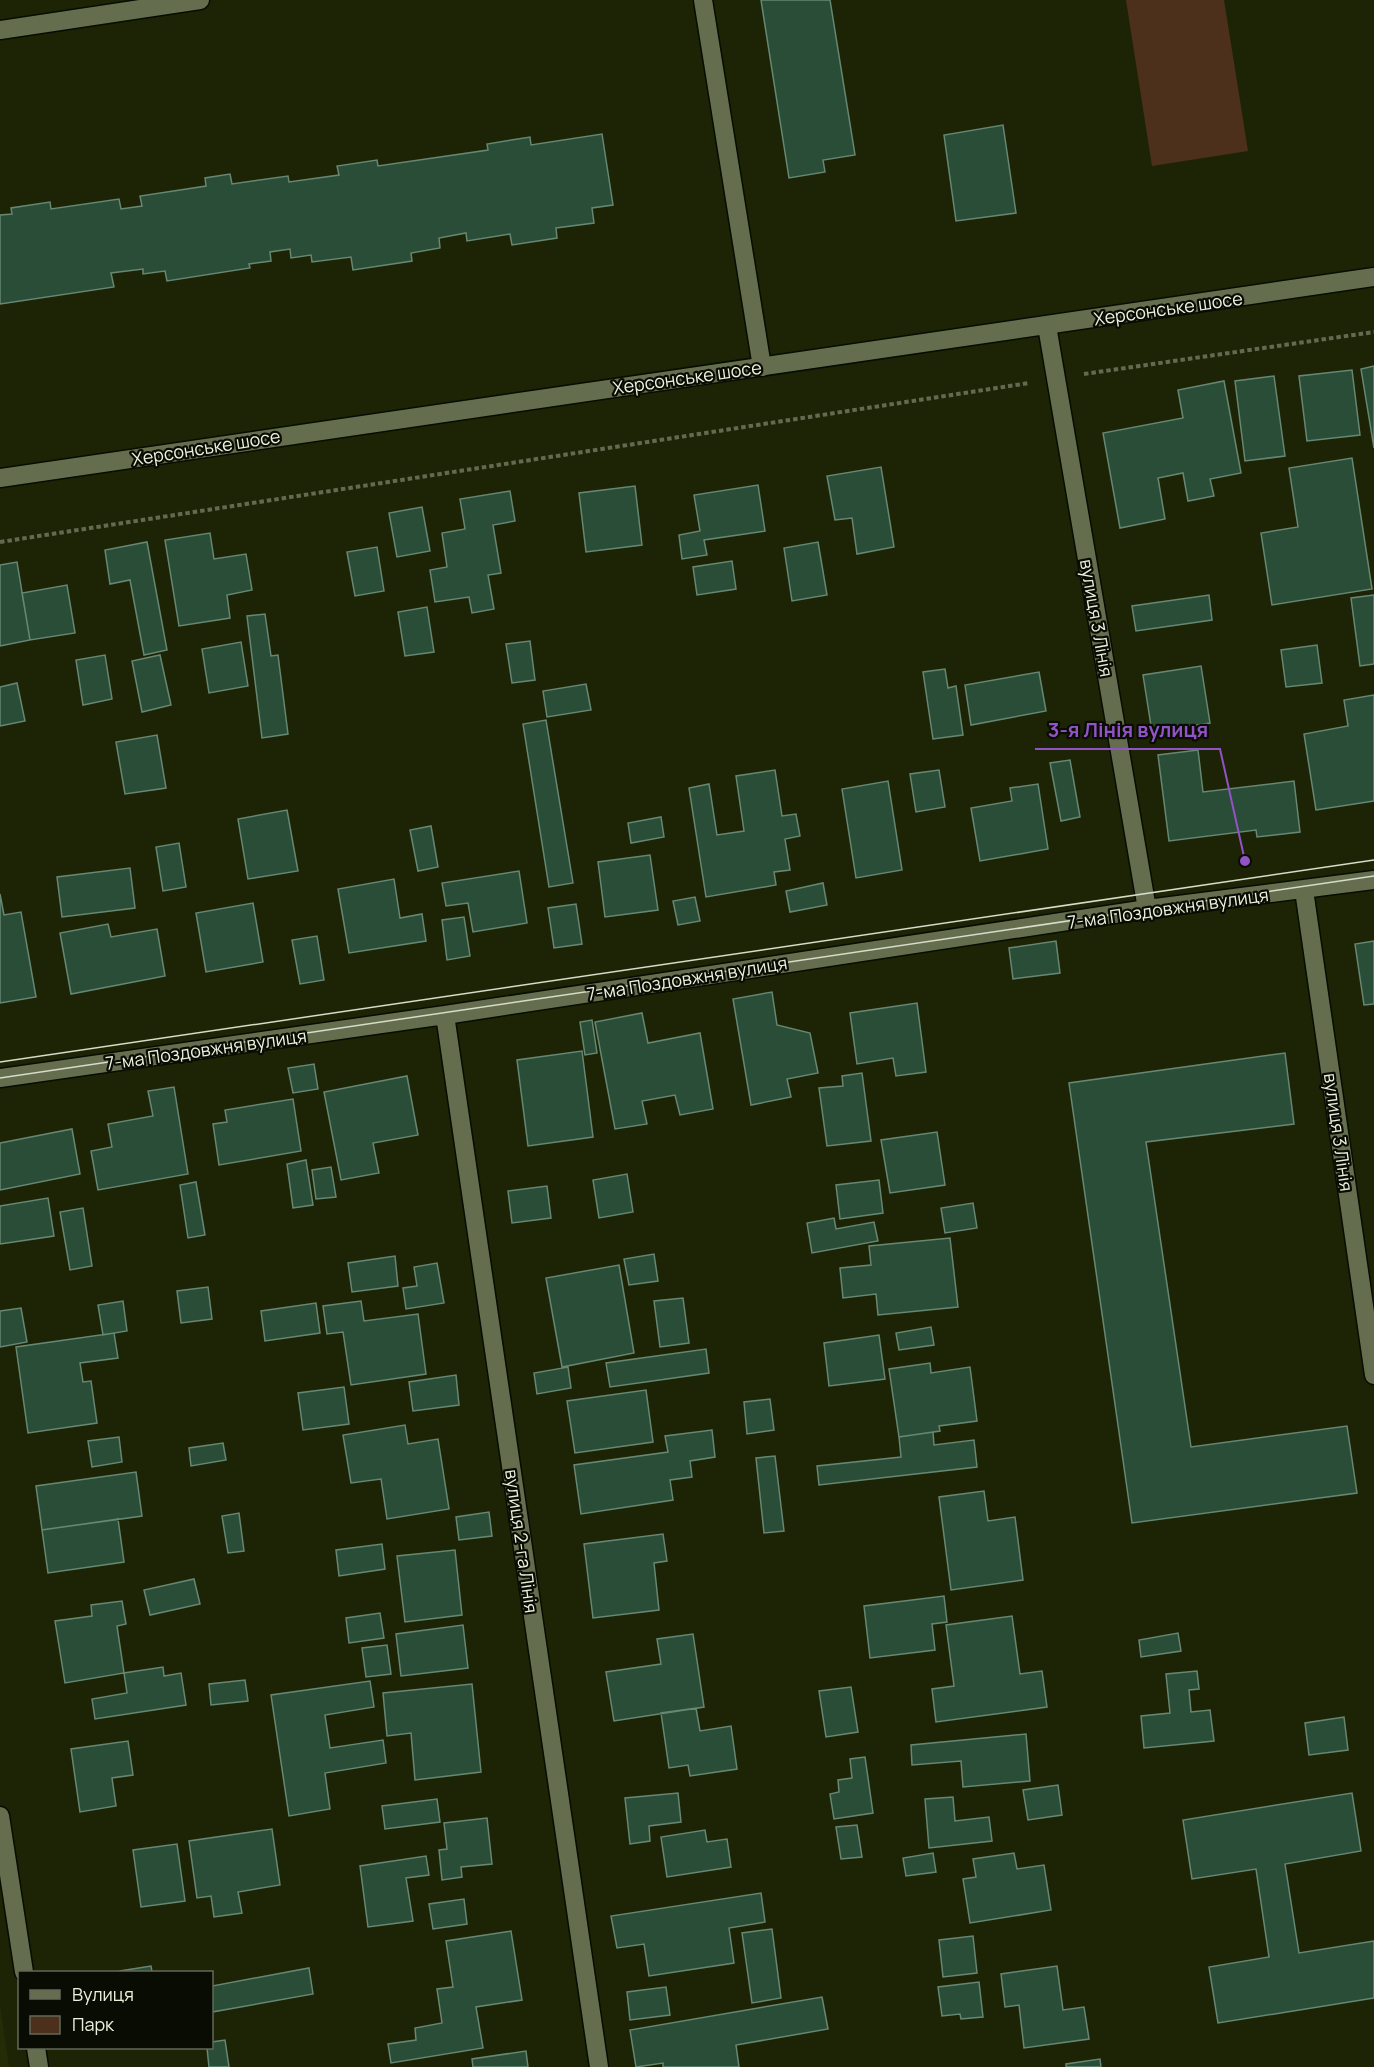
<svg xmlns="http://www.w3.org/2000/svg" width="1374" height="2067" viewBox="0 0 1374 2067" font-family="Manrope,sans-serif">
	<rect width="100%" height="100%" fill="#1d2406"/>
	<path fill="#232c06" d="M0 2005 9 2067H0Z"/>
	<path fill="#4d301c" d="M1126 0H1224L1248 151 1152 166Z"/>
	<path fill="#2a4d37" stroke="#678772" stroke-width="1.5" d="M761 0H830L855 155 823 160 825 172 789 178Z
		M1003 125 1016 213 956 221 944 135Z
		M602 134 613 205 592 208 594 223 556 228 557 238 512 245 510 234 467 241 466 233 439 238 440 248 411 253 412 261 353 270 351 257 312 262 311 255 291 258 290 249 270 252 271 261 249 264 250 268 167 281 165 271 143 274V269L111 273 114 287 0 304V215L12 214 11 208 50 202 51 209 119 199 121 209 142 206 140 196 206 186 205 178 230 174 232 184 288 176 289 182 339 175 337 166 377 160 378 166 488 150 487 144 530 137 531 145Z
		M1374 366V448L1361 369Z
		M1352 370 1360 435 1307 441 1299 376Z
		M1274 376 1285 456 1245 461 1235 381Z
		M1224 381 1241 473 1210 479 1214 496 1188 501 1183 473 1158 478 1165 519 1120 528 1103 433 1183 418 1178 390Z
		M1352 458 1372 589 1272 605 1261 533 1298 527 1289 468Z
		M881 467 894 547 857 554 852 518 835 520 827 476Z
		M758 485 765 531 704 540 707 555 682 559 679 535 700 531 694 495Z
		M635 486 642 545 586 552 579 493Z
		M510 491 515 521 493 525 501 573 488 575 494 609 472 613 469 597 435 602 430 570 447 567 442 533 465 529 460 499Z
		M422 507 430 551 397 557 389 513Z
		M210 533 214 559 246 554 252 590 227 595 230 618 179 626 165 540Z
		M147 542 167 650 144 655 130 580 110 584 105 550Z
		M818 542 827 595 792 601 784 548Z
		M377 547 384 591 355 596 347 552Z
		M732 561 736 589 697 595 693 567Z
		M17 562 30 640 0 646V565Z
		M67 585 75 633 30 640 22 593Z
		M1209 595 1212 620 1136 631 1132 606Z
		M1374 595V664L1360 666 1351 598Z
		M427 607 434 652 405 656 398 612Z
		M265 614 271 656 278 655 288 734 262 738 247 616Z
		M530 641 535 680 512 683 506 644Z
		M241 642 248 686 209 693 202 649Z
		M1317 645 1322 683 1286 687 1281 650Z
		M105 655 112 699 83 705 76 660Z
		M160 655 171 705 142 712 132 661Z
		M1201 666 1210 723 1152 732 1143 675Z
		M945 669 948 688 956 686 963 735 933 739 923 672Z
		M1039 672 1046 711 971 725 965 685Z
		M17 683 25 721 0 726V687Z
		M586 684 591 710 547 717 543 691Z
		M1374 695V801L1316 810 1304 734 1348 726 1344 700Z
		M546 720 573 883 549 887 523 724Z
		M157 735 166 788 125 794 116 742Z
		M1198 750 1203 792 1294 781 1300 832 1257 837 1256 830 1169 841 1158 755Z
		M1070 760 1080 817 1061 821 1050 763Z
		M775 770 782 816 796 814 800 836 785 839 790 870 774 872 776 885 706 897 689 788 709 784 717 835 744 831 736 776Z
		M939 770 945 807 916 812 910 774Z
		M888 781 902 870 856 878 842 789Z
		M1038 784 1048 849 980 861 971 808 1012 801 1010 788Z
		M287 810 298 871 248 879 238 819Z
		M661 817 664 837 631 843 628 823Z
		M431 826 438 867 418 871 410 830Z
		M179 843 186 887 163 891 156 847Z
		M650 855 658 910 605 917 598 862Z
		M130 868 135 908 62 917 57 877Z
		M519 871 527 923 473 932 468 903 446 906 442 883Z
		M394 879 400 918 422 914 426 941 349 953 338 889Z
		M823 883 827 905 790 912 786 891Z
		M0 894 4 915 21 912 36 997 0 1003Z
		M695 897 700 921 678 925 673 901Z
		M253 903 263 962 206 972 196 913Z
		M576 904 582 944 554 948 548 908Z
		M464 917 470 956 447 960 442 920Z
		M108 924 111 937 157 929 165 976 71 994 60 933Z
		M317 936 324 980 300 984 292 940Z
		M1056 941 1060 973 1013 979 1009 948Z
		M1374 941V1004L1364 1005 1355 944Z
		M772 992 777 1025 810 1033 818 1073 787 1079 791 1097 751 1105 733 999Z
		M917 1003 926 1072 896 1076 893 1058 857 1064 850 1013Z
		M642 1013 648 1043 700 1033 713 1109 680 1115 675 1095 642 1101 647 1124 615 1129 595 1022Z
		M592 1020 597 1053 585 1055 580 1022Z
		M582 1051 593 1137 528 1146 517 1060Z
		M1285 1053 1294 1124 1146 1142 1191 1447 1347 1426 1357 1493 1132 1523 1069 1083Z
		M314 1064 318 1089 293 1093 288 1068Z
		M862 1073 871 1141 827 1146 819 1088 843 1086 842 1076Z
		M407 1076 418 1135 373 1143 379 1173 341 1180 324 1092Z
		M174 1087 188 1174 98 1190 91 1151 112 1147 108 1124 153 1116 148 1091Z
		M293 1099 301 1151 219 1165 213 1124 227 1122 225 1110Z
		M72 1129 80 1174 0 1190V1143Z
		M937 1132 945 1185 890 1193 881 1140Z
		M306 1160 313 1205 293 1208 287 1164Z
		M331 1167 336 1197 316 1199 312 1170Z
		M627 1174 633 1212 599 1218 593 1180Z
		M879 1180 883 1213 840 1219 836 1185Z
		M196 1182 205 1235 188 1238 180 1185Z
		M547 1186 551 1218 512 1223 508 1191Z
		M48 1198 54 1236 0 1244V1206Z
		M973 1203 977 1228 945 1233 941 1208Z
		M83 1208 92 1266 70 1270 60 1212Z
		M834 1218 836 1229 874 1222 878 1241 812 1253 807 1223Z
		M950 1238 958 1307 878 1315 876 1294 843 1298 840 1268 871 1265 869 1246Z
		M654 1254 658 1281 629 1285 624 1259Z
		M395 1256 398 1286 352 1292 348 1263Z
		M437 1263 444 1303 406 1309 403 1288 417 1286 414 1267Z
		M619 1265 634 1353 562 1367 546 1278Z
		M208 1287 212 1319 181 1323 177 1291Z
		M683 1298 689 1343 660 1347 654 1301Z
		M123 1301 127 1331 103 1335 98 1305Z
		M361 1301 364 1321 418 1314 426 1374 351 1385 343 1332 327 1334 323 1306Z
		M316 1303 320 1333 265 1341 261 1311Z
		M21 1308 27 1342 0 1347V1311Z
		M931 1327 934 1345 899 1350 896 1333Z
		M114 1333 118 1358 80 1363 83 1382 91 1381 97 1423 28 1433 16 1347Z
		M879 1335 885 1379 829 1386 824 1343Z
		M706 1349 709 1373 610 1387 606 1363Z
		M930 1363 931 1373 970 1367 977 1421 939 1426 940 1431 899 1437 889 1369Z
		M568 1367 571 1388 537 1394 534 1373Z
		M456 1375 459 1405 413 1411 409 1382Z
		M344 1387 349 1424 303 1430 298 1393Z
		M646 1390 653 1442 575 1453 567 1401Z
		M770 1399 774 1430 747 1434 744 1402Z
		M405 1425 408 1444 438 1439 449 1509 387 1519 381 1479 351 1483 343 1435Z
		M712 1430 715 1457 690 1461 692 1477 670 1480 673 1500 581 1514 574 1465 668 1452 665 1436Z
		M933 1432 934 1445 974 1440 977 1467 819 1485 817 1466 901 1457 899 1437Z
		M119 1437 122 1462 92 1467 88 1441Z
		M223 1443 226 1460 191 1466 189 1448Z
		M775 1456 784 1531 764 1533 756 1458Z
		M136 1472 142 1516 42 1530 36 1486Z
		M984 1491 988 1521 1015 1517 1023 1580 951 1590 939 1497Z
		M489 1512 492 1536 459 1540 456 1517Z
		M239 1513 244 1551 228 1553 222 1516Z
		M118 1519 124 1562 48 1573 42 1530Z
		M663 1534 667 1561 654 1563 659 1610 593 1618 584 1544Z
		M382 1544 385 1569 339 1576 336 1550Z
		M455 1550 462 1615 405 1622 397 1556Z
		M194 1579 200 1604 150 1615 144 1590Z
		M944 1596 947 1622 932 1624 935 1650 870 1658 864 1606Z
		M122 1601 126 1624 117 1626 124 1673 65 1683 55 1621 92 1616 91 1605Z
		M380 1613 384 1638 349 1643 346 1618Z
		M1012 1616 1020 1674 1042 1671 1047 1707 936 1722 932 1689 954 1686 946 1625Z
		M463 1625 468 1668 401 1676 396 1634Z
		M1178 1633 1181 1651 1141 1657 1139 1640Z
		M693 1634 704 1707 614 1721 606 1672 661 1664 657 1639Z
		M387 1645 391 1674 366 1677 362 1648Z
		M163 1667 164 1676 181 1673 186 1705 95 1719 92 1699 127 1693 124 1673Z
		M1197 1671 1199 1689 1189 1690 1191 1712 1210 1710 1214 1741 1144 1748 1141 1716 1170 1713 1166 1674Z
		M245 1680 248 1701 211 1705 209 1684Z
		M370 1681 374 1707 325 1715 330 1748 383 1740 386 1763 325 1773 330 1809 289 1816 271 1695Z
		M472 1684 481 1772 415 1780 411 1733 387 1736 383 1693Z
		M851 1687 858 1732 826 1737 819 1691Z
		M696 1708 700 1731 731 1726 737 1769 690 1776 688 1765 669 1768 661 1713Z
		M1344 1717 1348 1750 1309 1755 1305 1723Z
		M1026 1734 1030 1781 963 1787 961 1761 912 1765 911 1745Z
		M128 1741 133 1775 112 1778 116 1806 80 1812 71 1749Z
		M865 1757 873 1813 834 1819 830 1794 839 1792 838 1780 852 1778 850 1759Z
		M1058 1785 1062 1815 1028 1820 1023 1790Z
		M678 1793 681 1822 649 1826 650 1841 630 1844 625 1798Z
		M1352 1793 1361 1851 1285 1864 1299 1953 1374 1941V1998L1218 2023 1209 1967 1269 1957 1256 1869 1192 1879 1183 1820Z
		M953 1797 955 1821 989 1817 992 1841 929 1848 925 1799Z
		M437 1799 440 1822 385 1829 382 1806Z
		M487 1818 492 1864 461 1867 462 1877 442 1880 439 1850 447 1849 444 1823Z
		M857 1825 862 1857 841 1859 836 1827Z
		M272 1829 280 1885 238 1892 242 1913 214 1917 211 1896 197 1898 189 1841Z
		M705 1830 707 1842 727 1839 731 1867 667 1877 661 1837Z
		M177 1844 185 1901 141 1907 133 1850Z
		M933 1853 936 1872 906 1876 903 1858Z
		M1014 1853 1017 1869 1044 1865 1051 1910 970 1923 963 1879 976 1877 973 1859Z
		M426 1856 429 1875 406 1878 413 1921 368 1927 360 1866Z
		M761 1893 765 1922 729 1928 734 1963 649 1976 644 1944 617 1948 611 1916Z
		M464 1899 467 1924 433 1929 429 1904Z
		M772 1929 781 1998 752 2003 742 1933Z
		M511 1931 522 2000 476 2007 483 2048 391 2063 388 2044 416 2040 415 2028 442 2023 437 1989 453 1987 446 1941Z
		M973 1936 977 1973 943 1977 939 1940Z
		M151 1966 152 1972H120V1971Z
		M1057 1966 1063 2010 1084 2007 1089 2039 1024 2048 1019 2005 1005 2007 1001 1974Z
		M309 1968 313 1994 212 2012V1986Z
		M979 1982 983 2017 961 2019 960 2014 942 2016 938 1987Z
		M666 1987 670 2015 630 2020 627 1992Z
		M822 1997 828 2029 736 2045 739 2067H663V2063L636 2067 630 2030Z
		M225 2040 229 2067H209L207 2048H212V2042Z
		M526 2051 528 2067H473L472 2059Z
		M1100 2059 1101 2067H1066V2064Z"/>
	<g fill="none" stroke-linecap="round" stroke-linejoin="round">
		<g stroke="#070d00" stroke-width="21">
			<path id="street" d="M703 0 762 367
				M0 30 200 0
				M1047 326 1147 909
				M1304 890 1374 1375
				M445 1015 599 2067
				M0 1078 445 1015 1147 909 1374 880
				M0 1816 24 1972
				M36 2048 39 2067"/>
		</g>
		<g stroke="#070d00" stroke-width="21">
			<path id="secondary" d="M0 478 1374 277"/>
		</g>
		<path stroke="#636a50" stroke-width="4" stroke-dasharray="4.5 3" stroke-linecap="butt" d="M1084 374 1374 332
			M0 542 1029 383"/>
		<use href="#street" stroke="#646e4e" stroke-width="18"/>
		<use href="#secondary" stroke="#646e4e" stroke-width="18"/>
		<path stroke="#d5dcc8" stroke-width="1.5" d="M0 1062 1374 860
			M0 1078 1374 876"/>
	</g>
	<g text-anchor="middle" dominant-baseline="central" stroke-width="4.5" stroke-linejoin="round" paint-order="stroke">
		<g font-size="18" fill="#ebf1df" stroke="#090c02">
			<text transform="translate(1168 308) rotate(-8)">Херсонське шосе</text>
			<text transform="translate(687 377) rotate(-8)">Херсонське шосе</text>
			<text transform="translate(206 447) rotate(-9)">Херсонське шосе</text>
			<text transform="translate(1097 618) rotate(80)">вулиця 3 Лінія</text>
			<text transform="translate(1168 908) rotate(-8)">7-ма Поздовжня вулиця</text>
			<text transform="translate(687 978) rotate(-9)">7-ма Поздовжня вулиця</text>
			<text transform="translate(206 1049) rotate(-8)">7-ма Поздовжня вулиця</text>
			<text transform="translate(1339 1132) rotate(82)">вулиця 3 Лінія</text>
			<text transform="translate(522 1541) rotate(82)">вулиця 2-га Лінія</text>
		</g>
	</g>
	<path fill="none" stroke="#9153c5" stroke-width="2" d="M1245 861L1220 749H1035"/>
	<circle fill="#9153c5" stroke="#090c02" stroke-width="2" cx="1245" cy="861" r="6"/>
	<g font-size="20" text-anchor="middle" font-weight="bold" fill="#9153c5" stroke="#090c02" stroke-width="4.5" stroke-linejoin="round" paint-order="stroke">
		<text x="1128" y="737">3-я Лінія вулиця</text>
	</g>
	<rect x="18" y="1971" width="195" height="78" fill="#090c02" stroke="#63685a" stroke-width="1.5"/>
	<rect x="30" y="1990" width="30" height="9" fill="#646e4e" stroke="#63685a" stroke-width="1.5"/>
	<text x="72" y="2001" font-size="18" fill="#ebf1df">Вулиця</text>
	<rect x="30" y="2016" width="30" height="18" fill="#4d301c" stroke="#63685a" stroke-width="1.5"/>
	<text x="72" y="2031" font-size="18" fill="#ebf1df">Парк</text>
</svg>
